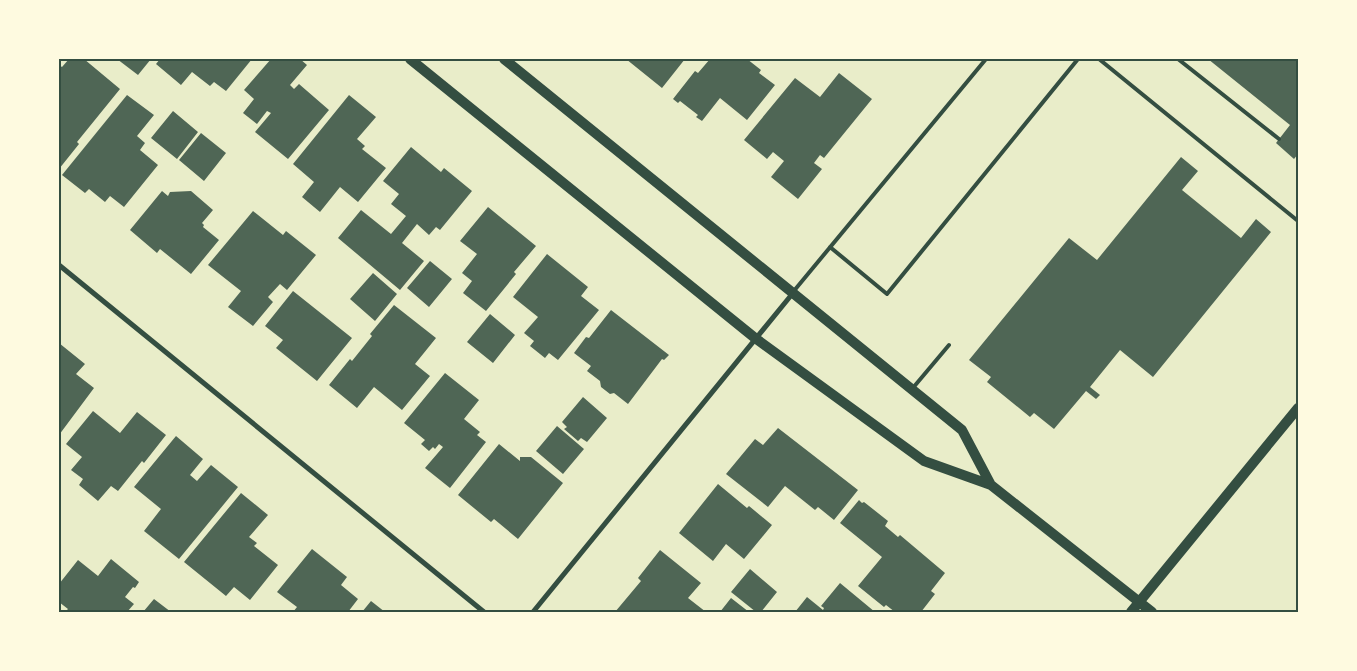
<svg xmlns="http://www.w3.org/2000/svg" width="1357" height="671" viewBox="0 0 1357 671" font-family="'Public Sans',sans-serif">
	<rect width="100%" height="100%" fill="#e9edc9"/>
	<path fill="#4f6655" d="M69 59H84L120 89 77 142 79 144 59 169V65L62 67Z
		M117 59H151L138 75Z
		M160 59H252L226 91 214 82 210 86 192 72 181 85 156 64Z
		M271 59H300L307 65 290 85 294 89 299 84 329 110 288 159 255 132 271 113 267 111 257 124 243 113 254 99 244 90Z
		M626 59H685L662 88Z
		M710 59H747L761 70 759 73 775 85 747 120 720 98 702 121 696 117 698 115 680 101 678 103 673 99 695 71 698 73Z
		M1208 59H1298V154L1294 159 1276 143 1290 125Z
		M839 73 872 99 824 158 820 155 814 163 822 169 798 199 771 177 784 161 773 152 767 159 744 140 795 78 820 97Z
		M127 95 154 115 137 136 145 143 140 150 158 165 124 207 110 196 105 202 89 189 85 193 62 175Z
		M349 95 376 117 357 139 365 146 362 149 386 168 358 202 340 187 320 212 302 197 314 182 293 164Z
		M173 111 198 132 177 159 151 138Z
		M201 133 226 153 204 181 179 160Z
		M411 147 441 172 444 168 472 191 440 230 436 227 429 235 417 224 402 243 424 261 400 290 338 238 361 210 391 234 406 216 391 204 399 194 383 181Z
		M1181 157 1198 171 1182 190 1241 238 1256 219 1271 232 1153 377 1120 350 1090 387 1100 395 1096 399 1086 391 1054 429 1034 413 1030 417 987 382 991 377 969 360 1069 238 1097 260Z
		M162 191 168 196 170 192 191 191 213 210 202 223 204 225 203 227 219 240 191 274 160 249 157 253 130 230Z
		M488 207 536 246 514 272 516 274 486 311 463 293 472 281 462 273 477 254 460 241Z
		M253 211 283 235 286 231 316 255 287 290 280 284 268 297 273 302 253 326 228 307 241 291 208 265Z
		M547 254 588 287 581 296 599 310 558 360 549 353 545 358 530 346 534 341 524 333 538 317 513 297Z
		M430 261 452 279 429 307 407 288Z
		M373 273 397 294 375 321 350 299Z
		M293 291 352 338 317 381 276 348 283 340 265 326Z
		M394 305 436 338 415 364 430 376 402 410 374 387 357 408 329 385 350 359 352 361 372 336 370 334Z
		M611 310 669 355 664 360 662 359 628 404 614 393 610 394 601 387 600 381 587 371 591 366 574 353 586 337 589 338Z
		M490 314 515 335 493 363 467 342Z
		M59 343 85 364 76 374 94 388 59 435Z
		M445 373 479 400 464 419 480 432 477 435 486 442 450 488 425 468 443 447 439 444 435 449 433 447 429 451 421 444 425 440 404 423Z
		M583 397 607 418 587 442 581 438 578 441 564 429 567 427 562 422Z
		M93 411 120 433 137 412 166 435 144 463 142 461 118 491 111 486 98 501 79 485 83 479 71 470 82 457 66 444Z
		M557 426 584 449 563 474 536 451Z
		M778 428 858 490 834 520 818 507 815 510 785 486 768 507 726 474 755 439 763 445Z
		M176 436 203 459 190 475 197 481 211 465 238 487 179 559 144 531 161 509 134 487Z
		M499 444 520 461V457H531L563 483 518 539 494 519 491 522 458 495Z
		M718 484 747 508 749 506 772 525 744 559 726 544 713 561 679 533Z
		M241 493 268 515 249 537 257 543 254 546 278 565 250 600 234 587 226 596 184 562Z
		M859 500 862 503 864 502 888 521 885 526 898 537 900 535 945 573 931 591 935 594 921 612H895L886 605 884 607 858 586 882 557 840 523Z
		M312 549 347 577 341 585 358 599 348 612H293L297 607 277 592Z
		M660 550 701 583 688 598 706 612H615L641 581 638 578Z
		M111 559 139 582 135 588 133 587 125 597 134 604 127 612H65L68 609 59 602V584L78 560 98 576Z
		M750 569 777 592 761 612H756L731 592Z
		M840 583 875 612H795L807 597 823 610 824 608 821 606Z
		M731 598 749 612H720Z
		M154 599 171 612H143Z
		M371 601 385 612H362Z"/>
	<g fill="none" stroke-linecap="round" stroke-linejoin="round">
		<path stroke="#344e41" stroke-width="4" d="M1099 59 1298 221
			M1178 59 1279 139
			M1298 154V155
			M830 247 887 294 1078 59
			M793 292 986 59
			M912 389 949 345"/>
		<path stroke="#344e41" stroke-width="5" d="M59 265 484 612
			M533 612 793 293"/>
		<path stroke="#344e41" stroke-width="10" d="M410 59 755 338 924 461 991 485 1152 612
			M504 59 962 430 991 485
			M1131 612 1298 408"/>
	</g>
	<rect width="1357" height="671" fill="none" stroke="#fefae0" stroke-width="120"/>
	<rect x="60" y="60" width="1237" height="551" fill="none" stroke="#344e41" stroke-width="2"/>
</svg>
